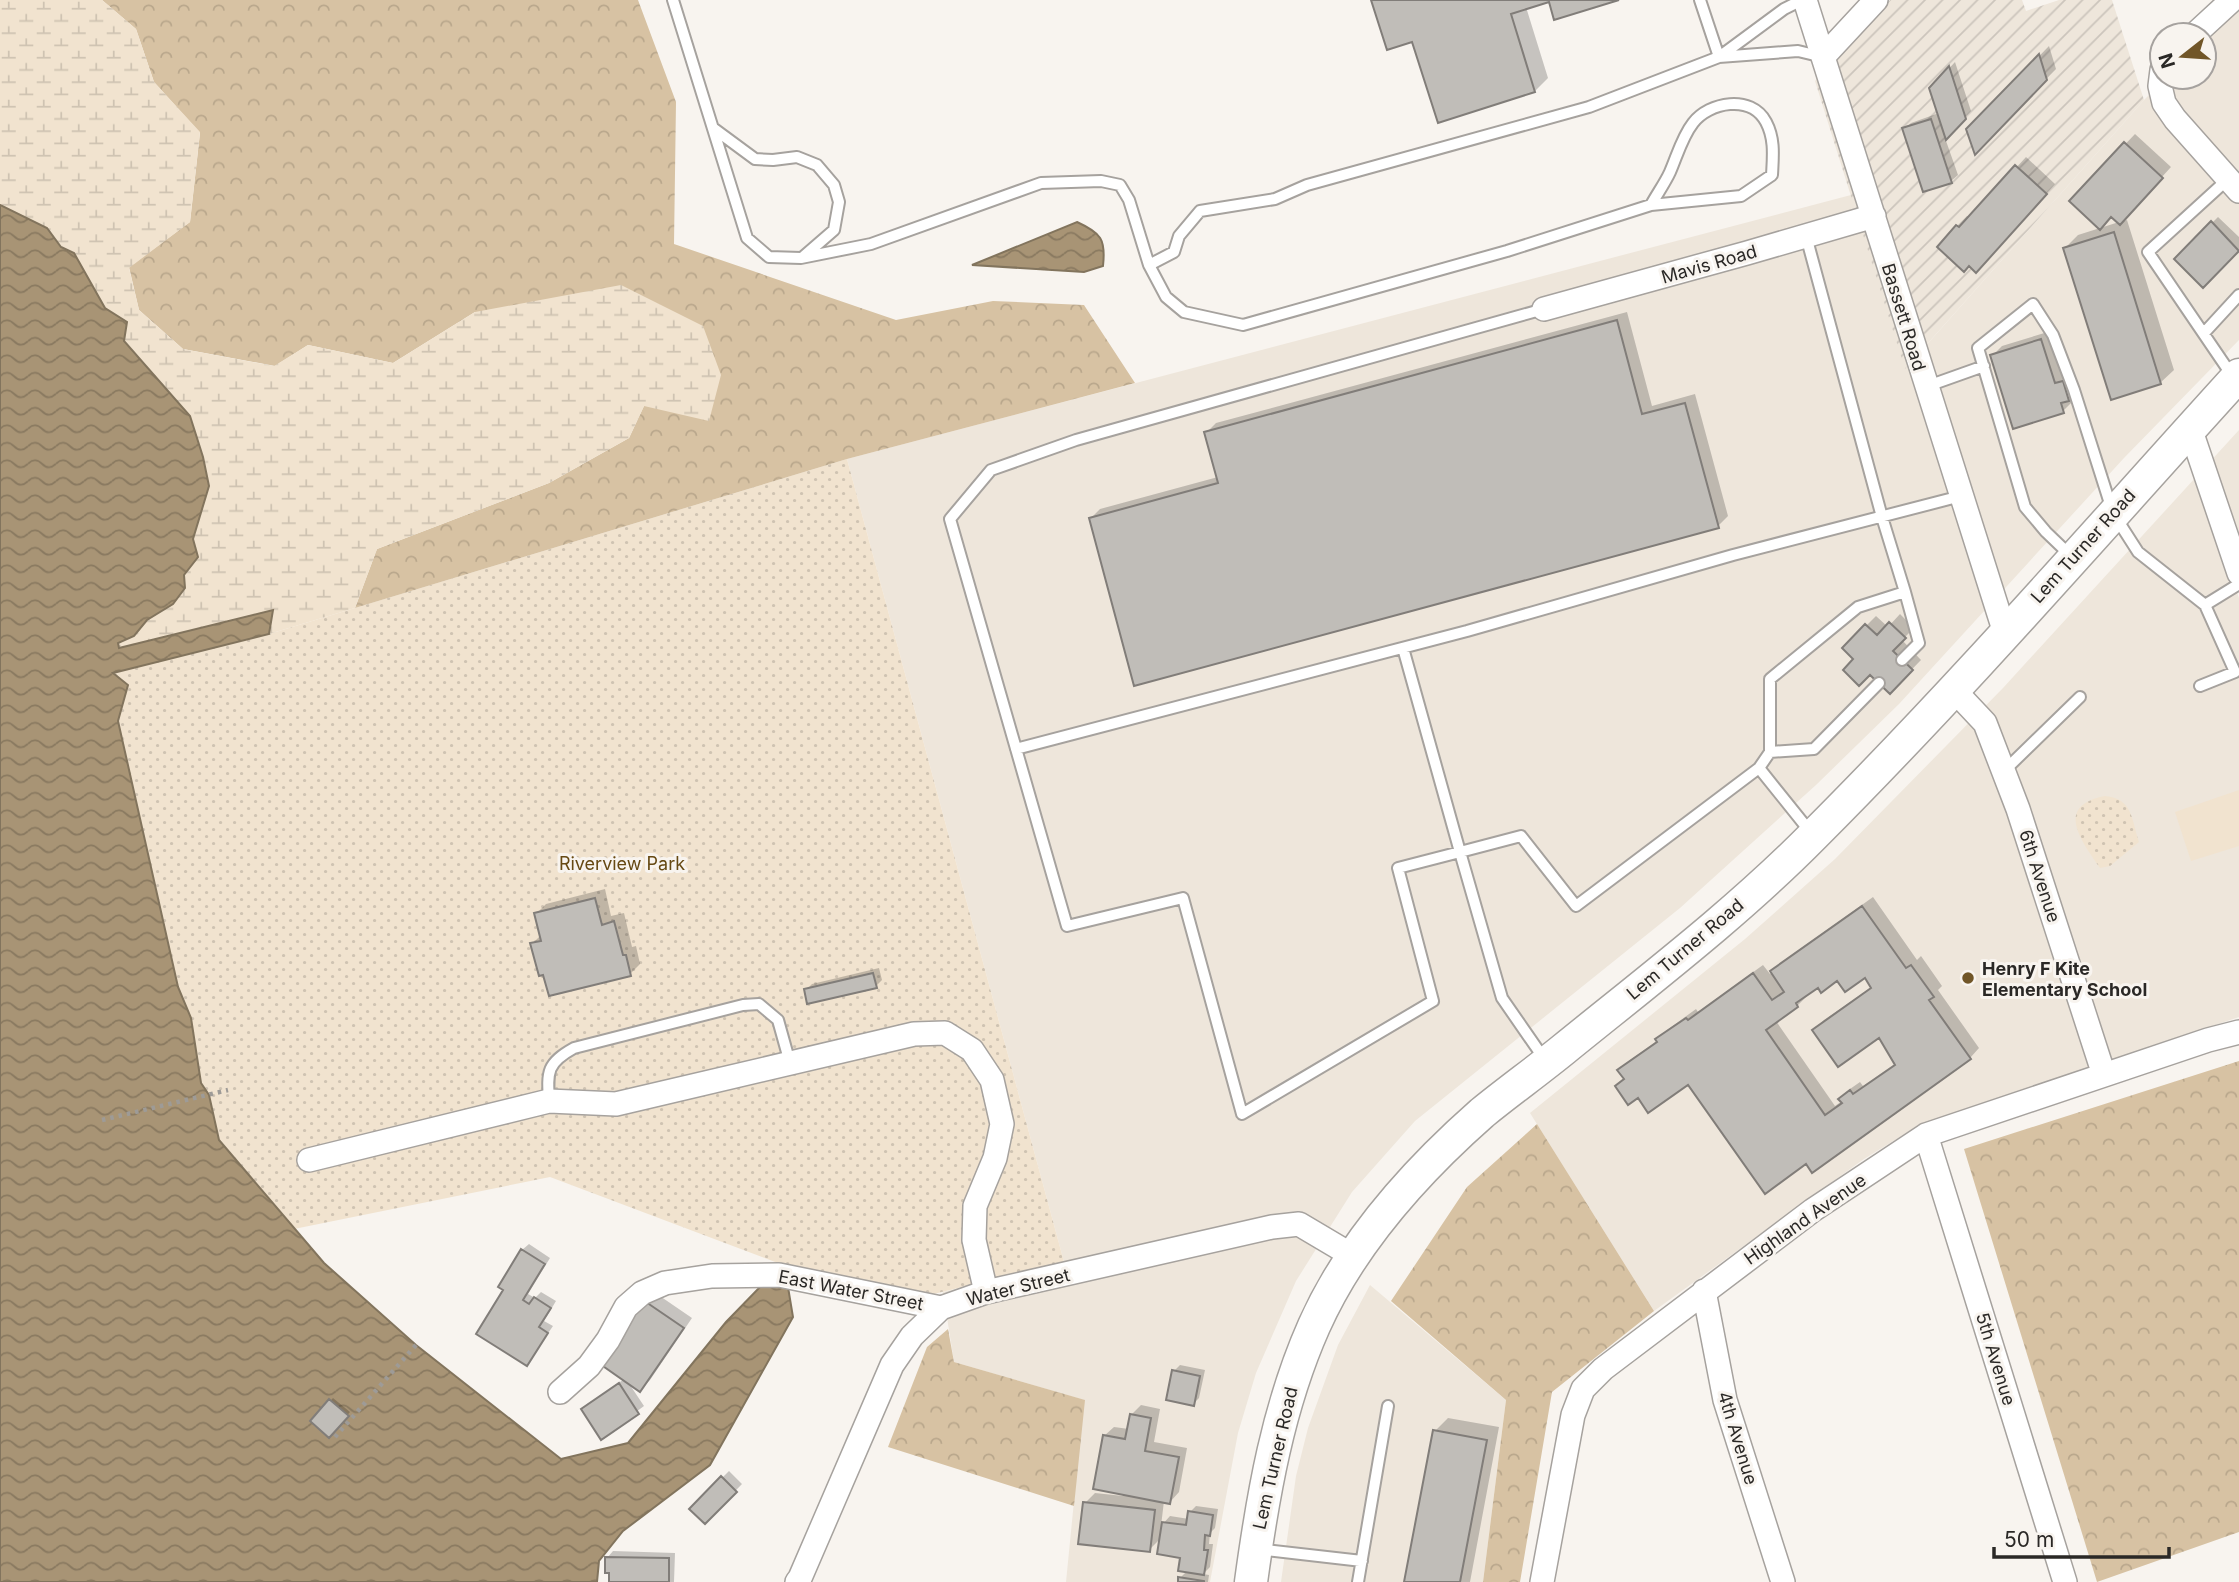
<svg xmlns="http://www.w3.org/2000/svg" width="2239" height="1582" viewBox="0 0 2239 1582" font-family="Inter,sans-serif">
	<defs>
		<pattern id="industrial-furrows" width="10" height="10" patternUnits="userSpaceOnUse" patternTransform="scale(1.75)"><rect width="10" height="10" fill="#eee6db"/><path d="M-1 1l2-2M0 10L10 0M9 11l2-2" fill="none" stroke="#ccc5bc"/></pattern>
		<pattern id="grass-dots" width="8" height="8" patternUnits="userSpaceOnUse" patternTransform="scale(1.75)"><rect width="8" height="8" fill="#f1e3cf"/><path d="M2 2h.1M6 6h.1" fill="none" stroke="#cfc3b2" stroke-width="1.8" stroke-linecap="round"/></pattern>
		<pattern id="forest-crowns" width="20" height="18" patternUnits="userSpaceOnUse" patternTransform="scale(1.75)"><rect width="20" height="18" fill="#d7c2a3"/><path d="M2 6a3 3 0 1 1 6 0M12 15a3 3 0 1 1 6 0" fill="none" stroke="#b9a78c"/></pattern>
		<pattern id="wetland-marsh" width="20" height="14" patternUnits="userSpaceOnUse" patternTransform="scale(1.75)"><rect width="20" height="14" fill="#f1e3cf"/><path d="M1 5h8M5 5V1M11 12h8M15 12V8" fill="none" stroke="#cfc3b2"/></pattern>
		<pattern id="water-waves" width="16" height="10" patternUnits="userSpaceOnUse" patternTransform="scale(1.75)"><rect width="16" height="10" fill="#a89475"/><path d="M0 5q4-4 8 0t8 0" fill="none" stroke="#897960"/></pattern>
	</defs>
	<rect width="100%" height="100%" fill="#f8f4ef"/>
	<path fill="#eee6db" d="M2239 5V340L2124 458 1899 704 1816 785 1680 908 1415 1121 1352 1192 1296 1281 1256 1373 1238 1433 1210 1582H1066L1084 1400 954 1362 943 1292 1064 1262 847 459 1851 195 1906 368 2144 100 2167 77H2204V40Z
		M2239 430V553L2227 564 2239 598V1017L1921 1124 1864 1159 1654 1311 1530 1113 1745 939 1835 859 2003 688Z
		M1370 1285 1506 1400 1483 1582H1281L1296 1476 1308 1428 1338 1345Z"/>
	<path fill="url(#industrial-furrows)" d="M1890 0H2022L2026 11 2059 0H2112L2144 100 1905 369 1815 81Z"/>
	<path fill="url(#grass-dots)" d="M847 459 1064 1262 889 1305 550 1177 294 1229 218 1140 209 1095 201 1083 191 1018 178 987 118 721 128 685 112 673 269 634Z
		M2105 796C2133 799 2131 818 2139 842L2110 866 2100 868C2081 840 2054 806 2105 796Z"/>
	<path fill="url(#forest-crowns)" d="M102 0H638L676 102 674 244 896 320 993 301 1084 305 1135 383 847 459 355 608 377 549 549 483 629 438 644 406 475 312 393 363 308 345 275 366 183 349 139 310 129 267 190 222 200 133 154 82 136 29Z
		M2239 1061V1532L2097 1582 1964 1149Z
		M1537 1124 1654 1311 1552 1392 1520 1582H1483L1506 1400 1391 1301 1467 1187Z
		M948 1329 954 1362 1085 1400 1074 1506 888 1447 927 1347Z"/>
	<path fill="url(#wetland-marsh)" d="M0 0H102L136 29 154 82 200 132 190 222 129 268 139 310 183 349 274 366 308 345 393 363 475 312 621 285 703 326 721 375 709 421 644 406 629 438 549 483 377 549 355 608 269 634 273 610 119 648 118 643 134 636 147 620 173 604 184 575 198 557 193 539 209 486 190 416 124 340 127 322 105 308 74 253 61 247 47 228 0 205Z"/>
	<path fill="#f1e3cf" d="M2239 790V846L2191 861 2175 812Z"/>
	<path fill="url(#water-waves)" stroke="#82745d" stroke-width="2" d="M0 205 47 228 61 247 74 253 105 308 127 322 124 341 190 416 203 457 209 486 193 539 198 557 184 575 185 588 173 604 147 620 134 636 118 643 119 648 273 610 269 634 113 673 128 685 118 721 178 987 191 1018 201 1083 209 1095 219 1140 324 1263 416 1345 561 1459 628 1443 726 1322 760 1287H788L793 1317 710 1465 623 1531 599 1561 597 1582H0Z
		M1077 222C1101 233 1106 239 1103 266L1084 272 972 265Z"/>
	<path fill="#0003" fill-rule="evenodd" d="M1373 0H1549L1526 7 1548 78 1535 91Z
		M2049 46 2056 69 1975 152 1968 129Z
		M1955 62 1971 111 1945 138 1958 175 1951 181 1904 129 1911 123 1939 113 1931 88Z
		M2135 134 2171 167 2121 222 2127 220 2174 370 2160 383 2065 248 2078 235 2119 222 2112 215 2071 201Z
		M2026 157 2055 184 1986 261 1957 226 1967 216 1970 218Z
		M2218 217 2239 237V249L2203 285 2176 259Z
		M1627 312 1652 406 1695 394 1728 516 1718 526 1091 518 1100 509 1218 477 1206 433 1216 423Z
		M2051 331 2073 401 2063 411 1992 356 2002 346Z
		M1900 614 1914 628 1902 640 1921 660 1890 692 1844 648 1876 616 1888 627Z
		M605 889 611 916 624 913 632 947 636 946 640 964 630 974 532 944 541 935 536 914 546 904Z
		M1873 897 1917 960 1921 956 1942 986 1938 990 1979 1048 1970 1058 1807 1162 1688 1083 1638 1096 1617 1086 1625 1078 1620 1070 1629 1061 1658 1040 1667 1030 1696 1009 1698 1012 1763 965 1770 974 1782 962ZM1865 976 1872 987 1824 1020 1814 1030 1880 1036 1896 1063 1863 1086 1860 1082 1850 1089 1841 1099 1842 1101 1835 1106 1776 1021 1797 1006 1807 996 1806 994 1818 986 1838 979Z
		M879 968 882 980 876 986 806 990 812 984Z
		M529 1244 550 1258 528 1294 535 1298 541 1292 556 1301 544 1321 553 1326 527 1364 505 1289 522 1250Z
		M654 1292 692 1318 650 1380 640 1390 628 1382 644 1406 601 1438 583 1410 624 1379 645 1302Z
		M1180 1365 1205 1370 1199 1398 1193 1404 1174 1371Z
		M333 1398 350 1412 329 1436 312 1421Z
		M1141 1405 1160 1409 1154 1442 1187 1448 1179 1492 1170 1502 1164 1501 1161 1526 1170 1516 1189 1519 1190 1512 1196 1506 1218 1509 1215 1528 1210 1533 1209 1544H1213L1210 1567 1203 1574 1209 1575 1208 1582H1180V1578L1187 1571 1182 1556 1161 1538 1149 1550 1085 1503 1095 1493 1123 1496 1104 1436 1114 1427 1129 1429 1131 1415Z
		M1448 1418 1499 1427 1470 1582H1406L1435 1431Z
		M729 1471 742 1484 705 1522 691 1509Z
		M613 1551 675 1553 674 1582H610L607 1558Z"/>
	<path fill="#c0bdb8" stroke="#817d79" stroke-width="2" fill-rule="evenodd" d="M1371 0H1619L1554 20 1549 2 1511 14 1535 92 1438 123 1412 42 1387 50Z
		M2039 54 2047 80 1975 155 1966 129Z
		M1949 66 1966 119 1946 140 1929 88Z
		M1931 119 1952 183 1923 192 1902 128Z
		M2124 142 2163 178 2120 225 2111 217 2100 230 2069 201Z
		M2015 165 2047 194 1976 273 1969 266 1964 272 1937 247 1956 225 1959 227Z
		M2211 221 2239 251 2203 288 2174 259Z
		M2114 232 2161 384 2111 400 2063 248Z
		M1617 320 1642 414 1685 403 1719 528 1134 686 1089 518 1218 483 1204 432Z
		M2041 339 2055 383 2063 381 2069 401 2061 403 2064 413 2013 429 1990 355Z
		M1889 622 1906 638 1893 651 1913 670 1890 694 1870 675 1859 686 1843 670 1853 659 1842 648 1865 624 1877 635Z
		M595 898 602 925 614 921 623 955H626L631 976 549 996 543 975 539 976 530 943 541 941 534 913Z
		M1862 906 1906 968 1911 965 1934 997 1929 1000 1971 1059 1812 1173 1806 1164 1765 1194 1688 1085 1648 1113 1638 1098 1628 1105 1615 1086 1624 1079 1617 1070 1657 1042 1655 1039 1686 1018 1688 1020 1753 973 1772 1000 1784 992 1770 971ZM1865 978 1871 988 1812 1030 1838 1067 1879 1038 1895 1065 1853 1094 1850 1090 1838 1099 1842 1103 1825 1115 1766 1030 1798 1007 1796 1003 1818 988 1821 993 1837 981 1845 992Z
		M873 973 877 988 807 1004 804 989Z
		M521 1249 545 1264 523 1300 529 1304 534 1297 551 1308 539 1327 548 1333 527 1366 476 1334 503 1290 498 1287Z
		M643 1300 684 1328 640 1392 600 1364Z
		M1172 1370 1200 1376 1194 1406 1166 1400Z
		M619 1383 639 1414 601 1440 581 1409Z
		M329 1399 349 1416 329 1438 310 1421Z
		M1130 1414 1151 1418 1145 1451 1179 1457 1170 1504 1093 1489 1103 1435 1125 1439Z
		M1433 1430 1487 1440 1460 1582H1404Z
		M721 1476 737 1492 705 1524 689 1509Z
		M1083 1502 1155 1510 1150 1552 1078 1544Z
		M1188 1511 1213 1515 1210 1536 1205 1535 1204 1550H1208L1204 1575 1178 1571 1180 1558 1157 1554 1162 1522 1186 1525Z
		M605 1557 669 1558V1582H609V1573H605Z
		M1178 1577 1204 1581V1582H1178Z"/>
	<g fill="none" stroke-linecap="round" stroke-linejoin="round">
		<g stroke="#a6a29e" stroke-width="14">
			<path id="lane" d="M673 0 747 238 769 257 801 258 871 244 1041 183 1101 181 1120 185 1129 200 1149 265 1166 297 1184 312 1243 325 1507 251 1651 205 1741 196 1772 175C1773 156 1775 139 1766 122 1751 94 1709 102 1693 123 1682 137 1677 156 1670 172 1665 183 1657 194 1651 205
				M1719 57 1798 51 1823 57
				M1719 57 1784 9 1802 0
				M713 128 755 159 773 160 797 157 817 165 834 185 839 202 834 230 804 256
				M2228 179 2148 252 2233 377
				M1149 265 1174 252 1179 236 1200 211 1275 199 1307 185 1589 107 1719 57 1700 0
				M2204 333 2239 295
				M1925 387 1984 366
				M2071 556 2046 532 2025 507 1978 348 2033 304 2053 335 2074 390 2113 513 2138 552 2205 605 2239 584
				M1403 648 1460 852 1398 868 1433 1001 1242 1114 1183 898 1067 926 950 519 991 470 1076 440 1544 309
				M1902 660 1919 643 1905 592
				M2200 686 2235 672 2205 605
				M1016 749 1467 631 1733 555 1961 496
				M1770 752 1814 749 1879 683
				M1759 768 1812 834
				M2004 771 2080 697
				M1545 1060 1502 998 1460 852 1521 836 1576 906 1759 768 1770 752V679L1858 607 1905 592 1882 517 1806 236
				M549 1101C547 1071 547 1063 574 1048L743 1005 759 1004 778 1020 790 1063
				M1257 1549 1362 1561
				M1358 1582 1388 1406"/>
		</g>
		<g stroke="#a6a29e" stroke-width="26">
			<path id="street" d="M1805 0 2005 633
				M2194 35 2232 0
				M1823 57 1876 0
				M2162 70 2160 86 2164 103 2175 119 2239 191
				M1544 309 1747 253 1874 216
				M2190 428 2239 573
				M1953 689 1985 723 2018 809 2104 1075
				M1926 1135 2065 1582
				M309 1160 549 1101 616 1104 914 1034 945 1033 972 1050 992 1080 1002 1124 995 1158 975 1206 974 1240 986 1292
				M1704 1291 1725 1400 1783 1582
				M560 1392 589 1366 608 1340 626 1307 642 1293 665 1283 712 1276 779 1275 941 1308
				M797 1582 800 1578 892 1365 912 1336 941 1308 986 1292 1272 1227 1299 1224 1353 1256
				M1542 1582 1573 1415 1583 1389 1603 1369 1813 1210 1926 1135 2208 1040 2239 1032"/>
		</g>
		<g stroke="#a6a29e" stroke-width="35">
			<path id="secondary" d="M1251 1582C1263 1494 1278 1407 1314 1326 1351 1243 1415 1172 1482 1113 1509 1091 1537 1071 1564 1049 1649 980 1737 913 1814 835 1962 687 2099 529 2239 375"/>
		</g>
		<path stroke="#9e9b97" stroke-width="4.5" stroke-dasharray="3.5 5" stroke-linecap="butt" d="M102 1120 228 1090
			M335 1437 416 1345"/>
		<use href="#lane" stroke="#fff" stroke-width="10"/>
		<use href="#street" stroke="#fff" stroke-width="23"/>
		<use href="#secondary" stroke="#fff" stroke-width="32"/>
	</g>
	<circle fill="#715628" stroke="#f8f4ef" stroke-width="2.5" cx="1968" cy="978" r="7"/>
	<g text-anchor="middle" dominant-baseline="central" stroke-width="6" stroke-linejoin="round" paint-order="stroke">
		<g font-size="18" fill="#2a2826" stroke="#f8f4ef">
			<text transform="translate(1709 264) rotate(-16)">Mavis Road</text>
			<text transform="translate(1904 317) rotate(73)">Bassett Road</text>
			<text transform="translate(2083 546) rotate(-48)">Lem Turner Road</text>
			<text transform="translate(2040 876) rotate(72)">6th Avenue</text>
			<text transform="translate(1685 949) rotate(-40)">Lem Turner Road</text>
			<text transform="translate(1805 1219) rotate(-35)">Highland Avenue</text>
			<text transform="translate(1018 1287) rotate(-14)">Water Street</text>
			<text transform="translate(851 1290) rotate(11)">East Water Street</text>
			<text transform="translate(1996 1359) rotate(73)">5th Avenue</text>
			<text transform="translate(1738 1438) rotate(73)">4th Avenue</text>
			<text transform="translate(1275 1458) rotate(-77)">Lem Turner Road</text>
		</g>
		<g font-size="18" fill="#664913" stroke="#f8f4ef">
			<text x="622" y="863">Riverview Park</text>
		</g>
		<g font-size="18" font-weight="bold" fill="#2a2826" stroke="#f8f4ef" text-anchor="start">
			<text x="1982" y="968">Henry F Kite<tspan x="1982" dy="21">Elementary School</tspan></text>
		</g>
	</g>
	<g transform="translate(2183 56) rotate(253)"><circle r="33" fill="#f8f4ef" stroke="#a6a29f" stroke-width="2"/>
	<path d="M0-5L12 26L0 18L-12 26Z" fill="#715628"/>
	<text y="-10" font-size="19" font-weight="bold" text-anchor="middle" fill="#2a2826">N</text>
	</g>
	<path d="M1994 1547v10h175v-10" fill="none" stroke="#2a2826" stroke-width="3.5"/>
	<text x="2004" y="1547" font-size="21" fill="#2a2826" stroke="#f8f4ef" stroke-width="5" paint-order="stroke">50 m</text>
</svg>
